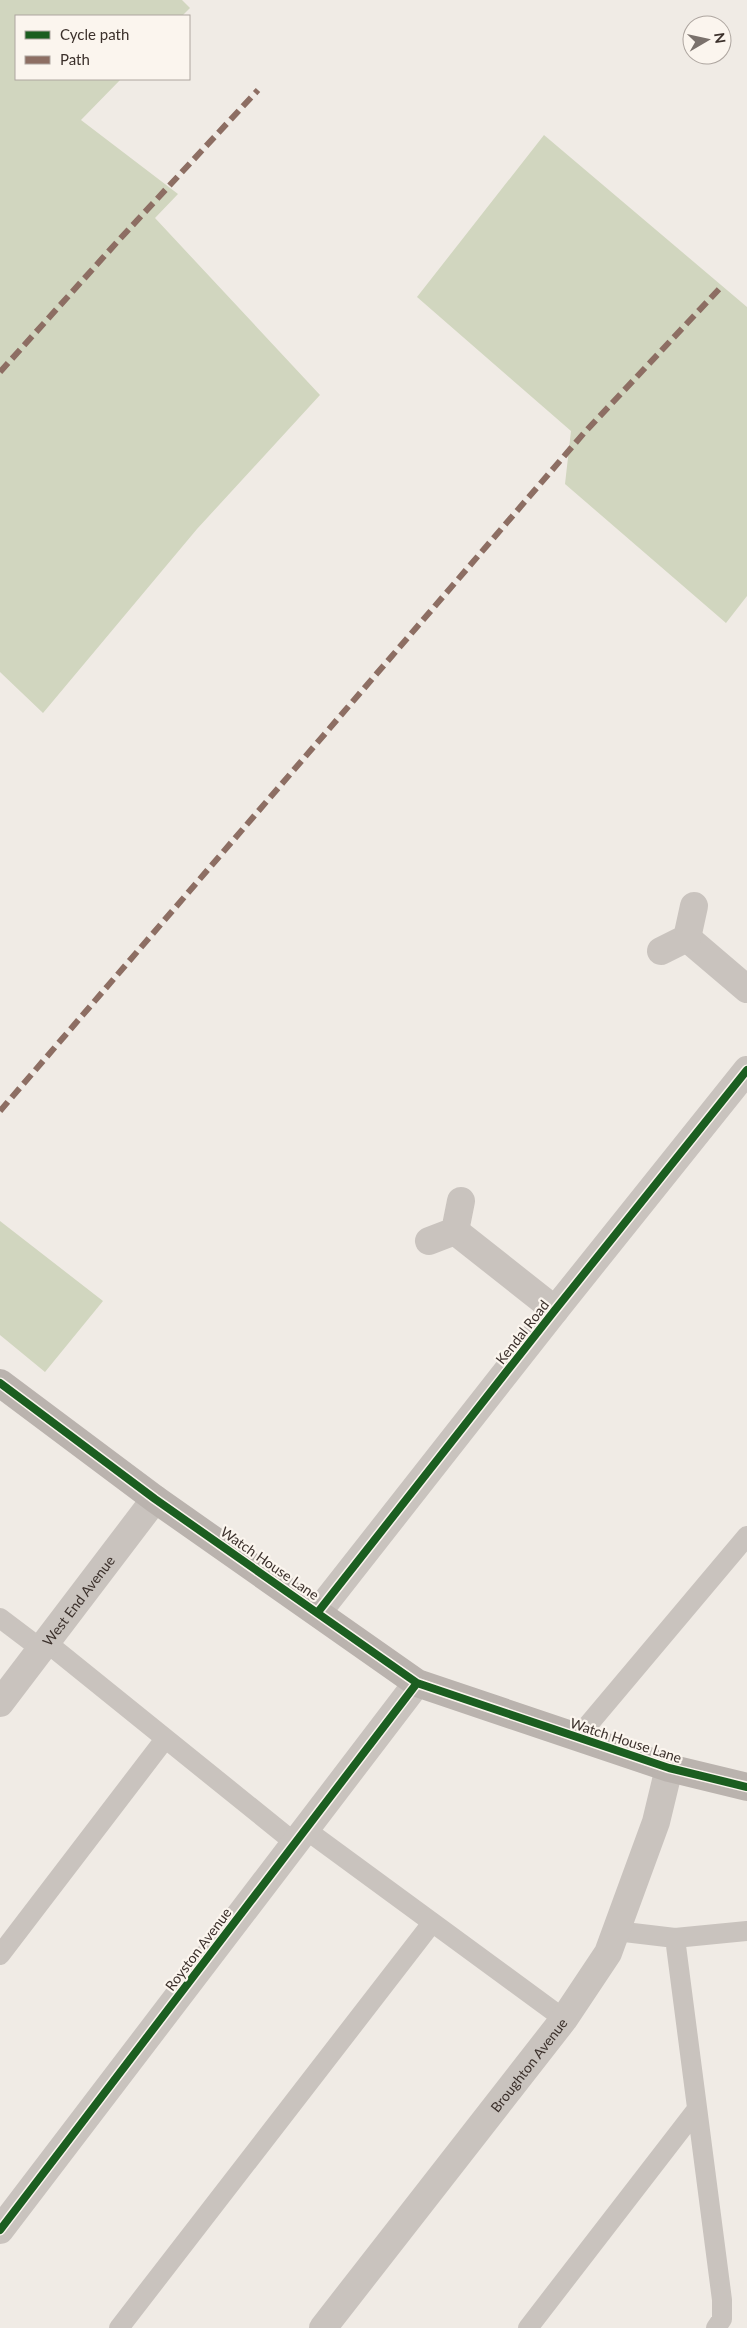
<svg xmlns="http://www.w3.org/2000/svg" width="747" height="2328" viewBox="0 0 747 2328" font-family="Lato,sans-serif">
	<rect width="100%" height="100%" fill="#f0ebe5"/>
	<path fill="#d1d6bf" d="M0 0H182L190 8 182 16H16V79H121L81 120 178 194 155 218 320 395 197 529 43 713 0 672Z
		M544 135 747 307V596L726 623 565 484 571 431 417 297Z
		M0 1221 103 1301 45 1372 0 1335Z"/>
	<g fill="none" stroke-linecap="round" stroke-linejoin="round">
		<path stroke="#c9c3be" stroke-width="20" d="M0 1618 41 1649
			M46 1642 295 1843
			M577 1738 747 1536
			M305 1829 564 2019
			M616 1931 675 1938 747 1931
			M675 1938 722 2300V2319L716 2328
			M0 1955 165 1739
			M119 2328 432 1923
			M528 2328 697 2109"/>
		<g stroke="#c9c3be" stroke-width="28">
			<path d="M687 938 747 989"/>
			<path d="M661 951 687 938 694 906"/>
			<path d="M455 1231 555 1310"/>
			<path d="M429 1241 455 1231 461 1201"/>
			<path d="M318 1612 555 1310 747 1070"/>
			<path id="s1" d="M0 1703 155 1499"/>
			<path d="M0 2230 417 1683"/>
			<path id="s2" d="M323 2328 564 2019 608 1953 656 1822 669 1768"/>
		</g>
		<path stroke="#bab3ae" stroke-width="28" d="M0 1383 155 1499 417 1683 669 1768 747 1787"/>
		<path stroke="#8d6e63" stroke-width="6" stroke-dasharray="12 6" stroke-linecap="butt" d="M0 372 118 241 258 90
			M0 1111 584 433 722 286"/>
		<g stroke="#fbf5ee" stroke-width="11">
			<path id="cycleway" d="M0 1383 155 1499 417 1683 669 1768 747 1787
				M318 1612 555 1310 747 1070
				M0 2230 417 1683"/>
		</g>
		<use href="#cycleway" stroke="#1b5e20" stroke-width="8"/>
	</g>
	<g text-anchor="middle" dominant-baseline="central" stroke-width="4.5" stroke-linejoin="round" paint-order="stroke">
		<g font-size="14" fill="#3b302b" stroke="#fbf5ee">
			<text transform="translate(522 1332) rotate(-52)">Kendal Road</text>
			<text transform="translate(270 1563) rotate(35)">Watch House Lane</text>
			<text stroke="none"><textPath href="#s1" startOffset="129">West End Avenue</textPath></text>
			<text transform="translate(626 1740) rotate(18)">Watch House Lane</text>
			<text transform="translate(198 1949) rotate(-53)">Royston Avenue</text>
			<text stroke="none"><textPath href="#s2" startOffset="334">Broughton Avenue</textPath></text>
		</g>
	</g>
	<rect x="15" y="15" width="175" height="65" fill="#fbf5ee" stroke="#aea6a0"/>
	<rect x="25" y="31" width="25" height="8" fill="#1b5e20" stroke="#aea6a0"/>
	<text x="60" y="40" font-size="15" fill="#3b302b">Cycle path</text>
	<rect x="25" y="56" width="25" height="8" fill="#8d6e63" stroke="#aea6a0"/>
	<text x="60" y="65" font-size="15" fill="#3b302b">Path</text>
	<g transform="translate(707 40) rotate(81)"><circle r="24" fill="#fbf5ee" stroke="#aea6a0"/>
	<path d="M0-4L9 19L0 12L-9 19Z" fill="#7a716c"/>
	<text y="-8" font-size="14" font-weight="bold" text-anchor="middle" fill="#3b302b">N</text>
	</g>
</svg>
